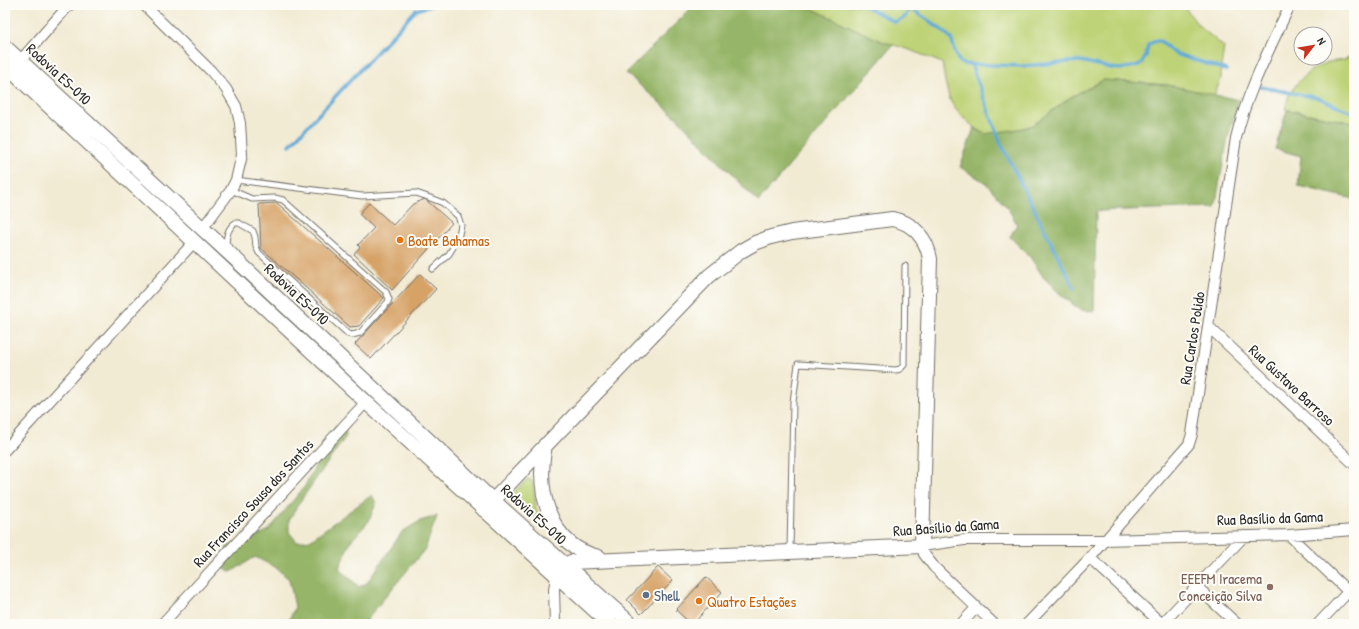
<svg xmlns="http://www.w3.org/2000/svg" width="1359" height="629" viewBox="0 0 1359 629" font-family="'Patrick Hand',sans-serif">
	<rect width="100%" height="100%" fill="#fdfcf7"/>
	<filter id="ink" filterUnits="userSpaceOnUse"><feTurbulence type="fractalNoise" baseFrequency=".025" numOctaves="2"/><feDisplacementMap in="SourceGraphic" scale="8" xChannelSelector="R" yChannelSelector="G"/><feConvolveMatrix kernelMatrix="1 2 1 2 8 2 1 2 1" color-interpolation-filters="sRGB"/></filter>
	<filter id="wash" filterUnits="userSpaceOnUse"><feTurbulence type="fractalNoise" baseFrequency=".012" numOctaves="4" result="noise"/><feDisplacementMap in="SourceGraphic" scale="16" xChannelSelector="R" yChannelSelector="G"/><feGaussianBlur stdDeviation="0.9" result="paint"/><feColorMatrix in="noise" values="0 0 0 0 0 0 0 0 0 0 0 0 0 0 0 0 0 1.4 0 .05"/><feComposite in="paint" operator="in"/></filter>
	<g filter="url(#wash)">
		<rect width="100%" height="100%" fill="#f2ebd4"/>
		<path fill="#bed377" stroke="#747f51" d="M804 5H1183L1198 25 1224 47 1221 67V80L1214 95 1168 85 1104 80 1071 97 1033 125 1019 129 985 134C972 126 957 115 950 100 946 89 944 75 942 63L910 50 881 41Z
			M1354 53V123L1285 109 1289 95 1298 82 1310 71 1328 62 1344 60Z
			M528 479 531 480 533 483 536 508 542 523 512 494Z"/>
		<path fill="#96b568" stroke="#60704a" d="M694 5H804L881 41 893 45 758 202 677 118 626 73Z
			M1104 80 1168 85 1239 100 1228 137 1215 207 1096 211 1094 311 1080 310 1059 293 1044 278 1030 257 1010 237 1017 224 1007 207 986 183 960 167 974 128 985 134 1019 129 1033 125 1071 97Z
			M1287 110 1354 123V199L1298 186 1301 156 1275 149Z
			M345 426 346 436 299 503 289 520V532L297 542 310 540 372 495 376 503 369 521 350 542 339 568 359 587 367 583 402 532 420 521 437 516 425 549 367 619 369 624H287L295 607 289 579 275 567 255 557 231 572 223 567 227 546 248 541 269 530 305 486 335 427Z"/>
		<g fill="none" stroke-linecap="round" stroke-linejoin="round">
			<path stroke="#5da9d6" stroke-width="3.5" d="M863 5 895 22 905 17 909 10H913C923 17 945 30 951 39 955 47 955 61 963 64L1023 66 1081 61 1110 68 1120 69 1136 66 1142 63 1146 56 1148 45C1164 34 1163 48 1176 54L1226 70
				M971 64 1001 144 1074 288
				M1261 87 1318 98 1354 113
				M290 145 416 10 433 5"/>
		</g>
		<g id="blocks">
			<path fill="#d6a266" d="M425 199 452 223 392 290 354 254 360 247 358 245 374 228 359 214 369 203 393 225 413 204Z
				M277 203 384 298 359 326 350 327 261 248 259 204Z
				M420 274 436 289 371 359 355 344Z
				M658 567 673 581 641 614 627 600Z
				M706 577 722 592 693 624H691L676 610Z"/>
		</g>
	</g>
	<g filter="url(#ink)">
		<use href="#blocks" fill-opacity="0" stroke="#716e66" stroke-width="1"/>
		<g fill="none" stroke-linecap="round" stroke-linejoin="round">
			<g stroke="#716e66" stroke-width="7">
				<path id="lane" d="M236 180 362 196 416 193 425 196 443 203 458 216 461 225 458 239 449 254 433 269
					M227 247C225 238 228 228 235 223H239L253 231 255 237 256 247 259 253 348 334 352 335 360 333 388 302 389 299 386 292 283 200 275 198 252 199 231 190
					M790 551 793 402 798 364 896 370 900 369 904 365 905 266"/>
			</g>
			<g stroke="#716e66" stroke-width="12">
				<path id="street" d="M144 5 211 71 226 89 236 106 240 123 242 155 236 180 231 190 202 229
					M20 61 69 5
					M1209 327 1354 464
					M5 450 194 242
					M1289 535 1354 597
					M1090 558 1162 624
					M1197 587 1237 624
					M162 624 366 402
					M555 624 554 590 556 575
					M961 624 976 608
					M994 624 934 567 924 554 922 546 964 540H1105L1289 535 1354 530
					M1027 624 1090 558 1189 444 1192 434 1236 138C1247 92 1270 48 1290 5
					M1162 624 1244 536
					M1318 624 1348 592"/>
			</g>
			<g stroke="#716e66" stroke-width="16">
				<path id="secondary" d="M5 47 229 253 487 495 631 624
					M5 65 366 402 610 624
					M545 445C536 490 548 546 599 557
					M484 510 546 445 709 276 741 251 755 243 771 237 792 232 892 219C913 222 927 239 930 259L922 546 571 562 566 565 556 575"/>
			</g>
			<use href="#lane" stroke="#fff" stroke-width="5"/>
			<use href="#street" stroke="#fff" stroke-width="10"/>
			<use href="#secondary" stroke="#fff" stroke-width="14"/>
		</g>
	</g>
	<g fill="#e8710a" stroke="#fdfcf7" stroke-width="1.5">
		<circle cx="400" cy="240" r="4"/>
		<circle cx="699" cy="601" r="4"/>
	</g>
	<circle fill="#8d6e63" stroke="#fdfcf7" stroke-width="1.5" cx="1270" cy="587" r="4"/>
	<circle fill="#5c6f8a" stroke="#fdfcf7" stroke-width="1.5" cx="646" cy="595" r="4"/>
	<g text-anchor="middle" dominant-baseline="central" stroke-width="4" stroke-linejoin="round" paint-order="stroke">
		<g font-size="15" fill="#2b2b2b" stroke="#fdfcf7">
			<text transform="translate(59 74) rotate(43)">Rodovia ES-010</text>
			<text transform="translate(297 294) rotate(43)">Rodovia ES-010</text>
			<text transform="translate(1192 338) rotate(-81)">Rua Carlos Polido</text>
			<text transform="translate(1292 385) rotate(43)">Rua Gustavo Barroso</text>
			<text transform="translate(253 503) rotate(-47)">Rua Francisco Sousa dos Santos</text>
			<text transform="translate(534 514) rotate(42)">Rodovia ES-010</text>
			<text transform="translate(1270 518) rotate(-2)">Rua Basílio da Gama</text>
			<text transform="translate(946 527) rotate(-4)">Rua Basílio da Gama</text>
		</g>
		<g font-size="15" fill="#c56008" stroke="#fdfcf7" text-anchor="start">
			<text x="408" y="240">Boate Bahamas</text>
			<text x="707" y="601">Quatro Estações</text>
		</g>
		<g font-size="15" fill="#785e54" stroke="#fdfcf7" text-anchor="end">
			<text x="1262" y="578">EEEFM Iracema<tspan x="1262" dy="17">Conceição Silva</tspan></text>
		</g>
		<g font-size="15" fill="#4e5e75" stroke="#fdfcf7" text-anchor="start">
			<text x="654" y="595">Shell</text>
		</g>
	</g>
	<rect width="1359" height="629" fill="none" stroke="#fdfcf7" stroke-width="20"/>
	<g transform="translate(1313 46) rotate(59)"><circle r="19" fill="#fdfcf7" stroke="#a9a8a5"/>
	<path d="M0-3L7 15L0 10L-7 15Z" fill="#c8321e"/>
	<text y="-6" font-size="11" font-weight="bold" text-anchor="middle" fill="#2b2b2b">N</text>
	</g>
</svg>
